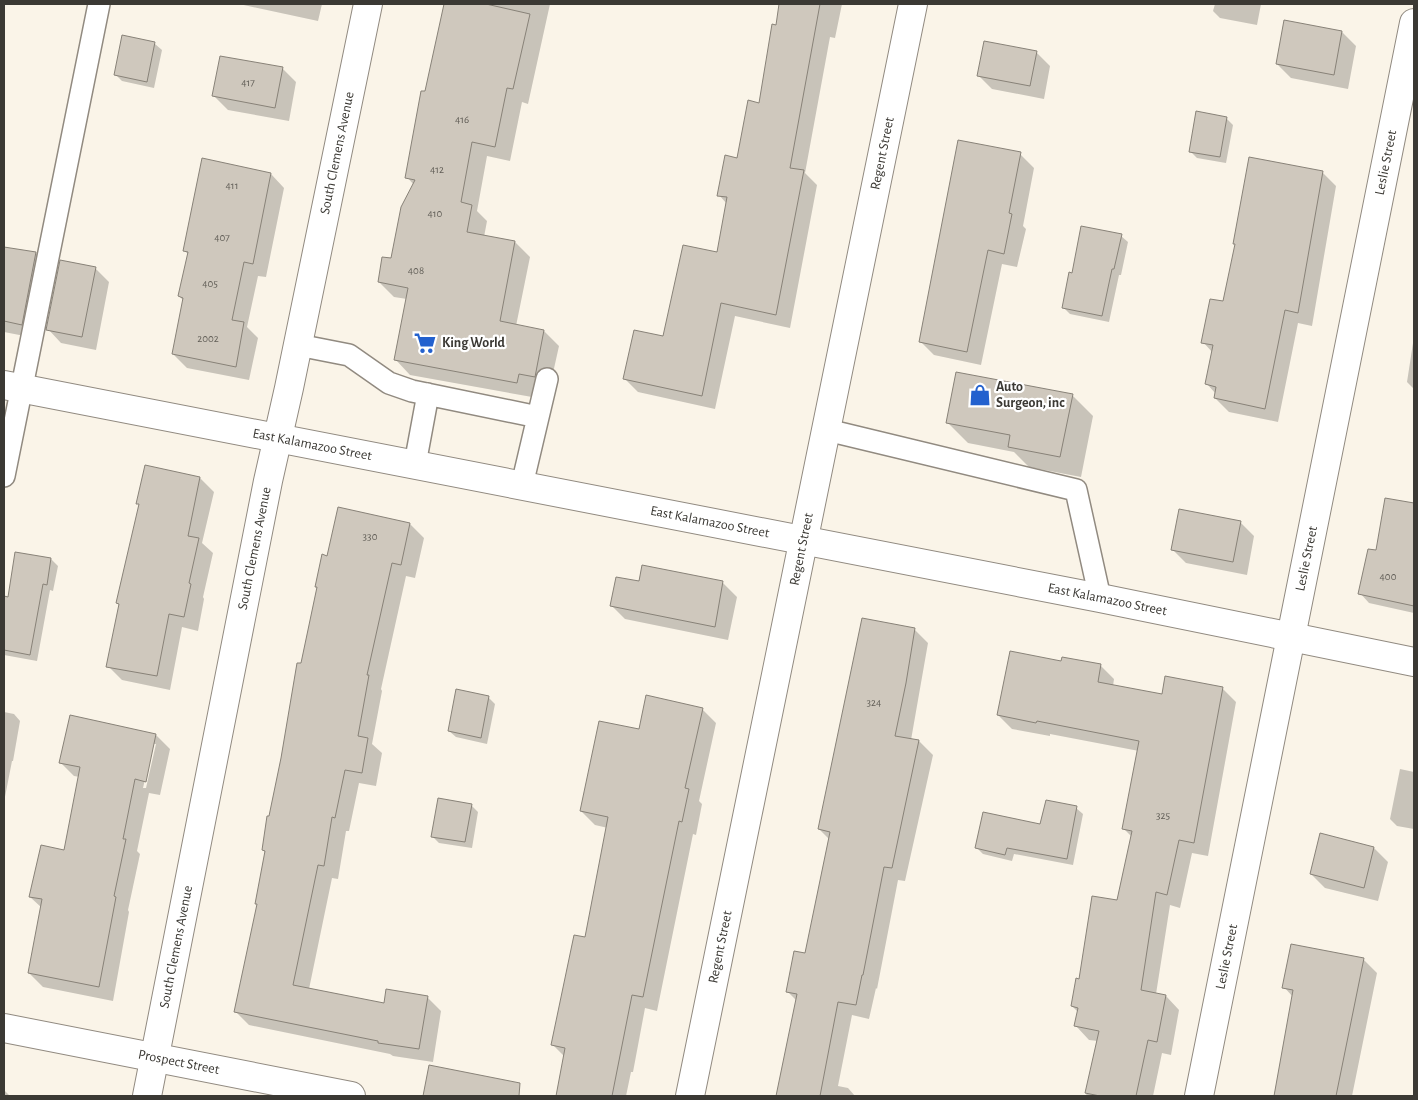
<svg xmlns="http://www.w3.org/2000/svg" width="1418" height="1100" viewBox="0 0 1418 1100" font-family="'Alegreya Sans',sans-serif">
	<rect width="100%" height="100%" fill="#faf4e8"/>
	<path fill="#0003" fill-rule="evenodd" d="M239 4H322L318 21Z
		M445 4H550L528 104 522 102 510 161 487 156 477 211 487 221 484 237 515 242 530 257 516 326 544 331 559 346 549 391 534 388 532 397 410 375 395 359 407 299 394 297 379 282 392 259 414 185 407 177Z
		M781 4H842L835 38 830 37 805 173 817 185 790 328 735 316 715 409 638 392 624 378 664 338 718 254 727 204 719 195 738 159 760 104Z
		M1215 4H1261L1257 25 1220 18 1213 11Z
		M1342 32 1356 46 1348 89 1291 78 1277 64Z
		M123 37 155 44 162 50 154 88 122 81 115 74Z
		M1036 52 1050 66 1044 99 992 89 978 75Z
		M282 68 296 82 289 121 228 110 214 96Z
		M1226 118 1233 125 1226 163 1197 158 1190 151Z
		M1020 154 1034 168 1023 226 1026 229 1017 267 1002 264 981 365 934 355 920 341Z
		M1322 172 1336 186 1312 326 1298 323 1278 422 1229 412 1215 398 1216 394 1207 384 1213 353 1203 342 1224 303 1236 245Z
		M271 174 284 188 266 277 258 276 247 327 258 338 249 380 187 368 173 354 184 301 179 296 188 254 185 251Z
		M1121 236 1128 242 1121 275H1119L1109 322 1070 314 1063 307 1073 274Z
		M4 248 36 253 50 267 35 338 4 332Z
		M95 268 109 282 96 350 61 343 48 329Z
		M1413 343H1414V389L1407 382Z
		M1072 395 1093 416 1081 477 1029 467 1014 452 968 443 947 422Z
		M200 478 214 492 202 543 213 553 203 597 204 599 198 631 182 627 170 690 122 680 108 666 120 605 118 603 140 505 137 503Z
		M1386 499 1414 504V613L1369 603 1360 593 1377 552Z
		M339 509 410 524 424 538 415 578 406 576 381 689 382 691 372 744 382 753 376 786 359 783 349 831H346L338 879 332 878 309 989 385 1005 427 997 441 1011 433 1062 393 1056 390 1054 249 1025 235 1011 258 904 266 853 263 850 318 588 316 587 328 557Z
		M1240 522 1254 536 1247 575 1186 563 1172 549Z
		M51 559 58 566 53 591 50 590 37 661 4 655V611L6 598H9Z
		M643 567 723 583 737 597 728 640 625 619 611 605 640 583Z
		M914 629 928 643 911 740 919 741 933 755 905 881 898 880 877 989 876 988 869 1019 852 1015 838 1086 848 1088 855 1096H777L797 1001 787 991 806 954 829 839 819 829Z
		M1062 663 1100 665 1114 679 1113 686 1163 695 1222 688 1236 702 1208 856 1192 853 1180 908 1170 905 1156 994 1166 996 1179 1010 1171 1055 1162 1053 1153 1096H1086L1098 1041 1089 1040 1076 1026 1078 1012 1072 1006 1118 901 1132 837 1124 829 1139 751 1050 734V736L1012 729 998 715Z
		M488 697 495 704 487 744 456 737 449 731Z
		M702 709 716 723 699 801 702 804 696 835 693 834 657 1011 645 1008 633 1072H631L626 1096H558L565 1057 553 1045 586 939 608 828 595 825 581 811 639 731Z
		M4 712 14 714 20 721 13 761H12L4 802Z
		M70 716 156 735 170 749 160 795 149 793 137 851 140 854 128 910 129 912 113 1001 43 987 29 973 42 908 30 897 65 852 80 777 74 776 60 762ZM153 744H156L146 788H143Z
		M1400 769 1414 772V829L1397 826 1390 819Z
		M471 805 478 812 472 848 439 843 432 836Z
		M1076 808 1083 814 1073 865 1014 854 1012 861 983 854 977 848 1041 826Z
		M1374 848 1388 862 1378 901 1325 888 1311 874Z
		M1363 959 1377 973 1352 1096H1274L1293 997 1284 987Z
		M430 1066 491 1090 490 1096H424Z
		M4 1090 10 1096H4Z"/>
	<path fill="#cfc8bd" stroke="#888278" d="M444 4H486L530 14 513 89 507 88 495 147 472 142 461 202 472 205 467 232 515 241 500 321 544 330 535 377 519 374 517 383 394 360 408 288 378 282 382 257 391 258 401 207 415 180 405 178 421 91H425Z
		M779 4H820L790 168 804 170 776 315 721 303 702 396 623 379 634 330 663 336 683 245 717 252 727 197 717 196 725 155 737 158 748 100 759 103 772 24 776 25Z
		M1284 20 1342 31 1334 75 1276 64Z
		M122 35 155 42 147 82 114 75Z
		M984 41 1037 51 1030 86 977 76Z
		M220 56 283 67 275 108 212 96Z
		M1196 111 1227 117 1220 157 1189 152Z
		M958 140 1021 152 1009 213 1012 214 1004 254 988 250 967 352 919 342Z
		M1249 157 1323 171 1298 313 1285 310 1265 409 1214 398 1216 387 1205 384 1213 345 1201 343 1210 299 1223 301 1235 244H1233Z
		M202 158 271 173 253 264 244 262 232 320 244 322 236 367 172 354 183 298 178 296 188 252 183 251Z
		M1081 226 1122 234 1114 269H1112L1102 316 1062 308 1069 272 1072 273Z
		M4 247 36 252 22 325 4 321Z
		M60 260 96 267 82 337 46 330Z
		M956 372 1073 394 1060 457 1008 447 1010 435 946 423Z
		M145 465 200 477 188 536 199 538 189 583 191 584 184 617 169 614 157 676 106 667 119 604 116 603 139 504H136Z
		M1385 498 1414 503V606L1358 594 1368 549 1376 550Z
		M338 507 410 523 401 565 392 563 367 675H369L358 736 368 738 362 773 345 770 335 818 332 817 324 866 318 865 293 985 384 1003 386 989 428 996 419 1049 378 1043V1041L234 1012 257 904H255L265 851 262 850 267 816H269L281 758 297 663H301L317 587H315L322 554 327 556Z
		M1179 509 1241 521 1233 562 1171 550Z
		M15 552 51 558 47 585 43 584 30 655 4 650V596L8 597Z
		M642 565 723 581 715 627 610 606 616 577 639 581Z
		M862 618 915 628 906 683 895 736 919 740 892 868 884 867 863 975H862L856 1005 838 1002 820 1096H776L797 994 786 992 794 951 805 953 830 832 818 829Z
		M1010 651 1061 661 1062 657 1101 664 1098 682 1162 694 1165 676 1223 687 1194 843 1179 840 1167 895 1156 892 1141 990 1166 995 1157 1042 1148 1040 1136 1096H1100L1085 1093 1099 1031 1074 1026 1078 1008 1071 1006 1076 978 1079 979 1092 896 1117 900 1132 831 1122 829 1139 741 1037 721 1036 723 997 715Z
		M456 689 489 696 481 738 448 731Z
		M646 695 703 708 685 788 689 789 682 822 679 821 643 997 632 995 612 1096H556L565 1048 551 1045 574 935 585 937 608 817 580 811 599 721 639 729Z
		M70 715 156 734 146 782 135 779 123 839H126L114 896 116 897 99 987 28 973 42 899 29 897 41 845 64 850 80 767 59 763Z
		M438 798 472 804 465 842 431 837Z
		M1046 800 1077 806 1067 859 1007 848 1005 855 975 848 983 812 1040 824Z
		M1320 833 1374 847 1364 888 1310 874Z
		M1291 944 1364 958 1336 1096H1274L1293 990 1282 988Z
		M429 1065 520 1083 519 1096H423Z"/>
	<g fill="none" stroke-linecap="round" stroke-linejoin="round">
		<g stroke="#918a80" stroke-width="24">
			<path id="lane" d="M298 345 349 355 389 383 412 391 538 417
				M827 430 1076 490 1100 598
				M415 464 428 394
				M4 476 99 4
				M522 485 547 379"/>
		</g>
		<g stroke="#918a80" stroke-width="30">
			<g id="street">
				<path id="s1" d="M4 1028 351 1096"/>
				<path id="s2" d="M690 1096 913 4"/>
				<path id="s3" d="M1199 1096 1414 23"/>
			</g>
		</g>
		<g stroke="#918a80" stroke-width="30">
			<g id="secondary">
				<path id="s4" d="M4 385 1100 598 1414 662"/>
				<path id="s5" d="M147 1096 268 481 289 388 368 4"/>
			</g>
		</g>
		<use href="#lane" stroke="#fff" stroke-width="21"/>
		<use href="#street" stroke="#fff" stroke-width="28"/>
		<use href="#secondary" stroke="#fff" stroke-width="28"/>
	</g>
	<defs>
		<g id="supermarket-bare" transform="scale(1.725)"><path d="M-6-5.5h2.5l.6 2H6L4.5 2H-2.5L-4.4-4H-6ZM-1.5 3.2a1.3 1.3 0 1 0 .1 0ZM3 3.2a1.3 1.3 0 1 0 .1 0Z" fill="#2361ce" stroke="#fff" stroke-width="2.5" paint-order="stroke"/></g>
		<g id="shop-bare" transform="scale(1.725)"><path d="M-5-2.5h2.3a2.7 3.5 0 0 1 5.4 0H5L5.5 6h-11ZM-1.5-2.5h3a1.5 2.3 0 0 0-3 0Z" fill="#2361ce" stroke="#fff" stroke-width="2.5" paint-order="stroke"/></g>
	</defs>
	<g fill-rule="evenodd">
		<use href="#supermarket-bare" x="425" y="343"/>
		<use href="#shop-bare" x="980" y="395"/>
	</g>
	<g text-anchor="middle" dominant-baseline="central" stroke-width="4.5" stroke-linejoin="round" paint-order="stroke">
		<g font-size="11" fill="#605d56">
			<text x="248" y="82">417</text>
			<text x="462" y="119">416</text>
			<text x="437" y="169">412</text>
			<text x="232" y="185">411</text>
			<text x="435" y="213">410</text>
			<text x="222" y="237">407</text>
			<text x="416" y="270">408</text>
			<text x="210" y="283">405</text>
			<text x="208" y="338">2002</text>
			<text x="370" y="536">330</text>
			<text x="1388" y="576">400</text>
			<text x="874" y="702">324</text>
			<text x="1163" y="815">325</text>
		</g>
		<g font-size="14" fill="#3b3934" stroke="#fff">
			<text stroke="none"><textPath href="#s5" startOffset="962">South Clemens Avenue</textPath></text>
			<text stroke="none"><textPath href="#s2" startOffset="962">Regent Street</textPath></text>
			<text stroke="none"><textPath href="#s3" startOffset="952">Leslie Street</textPath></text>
			<text stroke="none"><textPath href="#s4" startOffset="314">East Kalamazoo Street</textPath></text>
			<text stroke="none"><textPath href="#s4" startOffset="719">East Kalamazoo Street</textPath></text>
			<text stroke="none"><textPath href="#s5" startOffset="558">South Clemens Avenue</textPath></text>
			<text stroke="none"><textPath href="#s2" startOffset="558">Regent Street</textPath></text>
			<text stroke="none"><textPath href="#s3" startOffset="548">Leslie Street</textPath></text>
			<text stroke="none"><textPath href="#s4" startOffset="1124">East Kalamazoo Street</textPath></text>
			<text stroke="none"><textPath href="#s5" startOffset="152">South Clemens Avenue</textPath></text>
			<text stroke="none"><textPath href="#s2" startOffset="152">Regent Street</textPath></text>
			<text stroke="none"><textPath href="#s3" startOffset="142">Leslie Street</textPath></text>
			<text stroke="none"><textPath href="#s1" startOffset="178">Prospect Street</textPath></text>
		</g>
		<g font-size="14" font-weight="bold" fill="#3b3934" stroke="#fff" text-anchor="start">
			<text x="442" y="343">King World</text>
			<text x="996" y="387">Auto<tspan x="996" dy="16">Surgeon, inc</tspan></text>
		</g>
	</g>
	<rect width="1418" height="1100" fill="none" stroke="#3b3934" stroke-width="10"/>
</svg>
